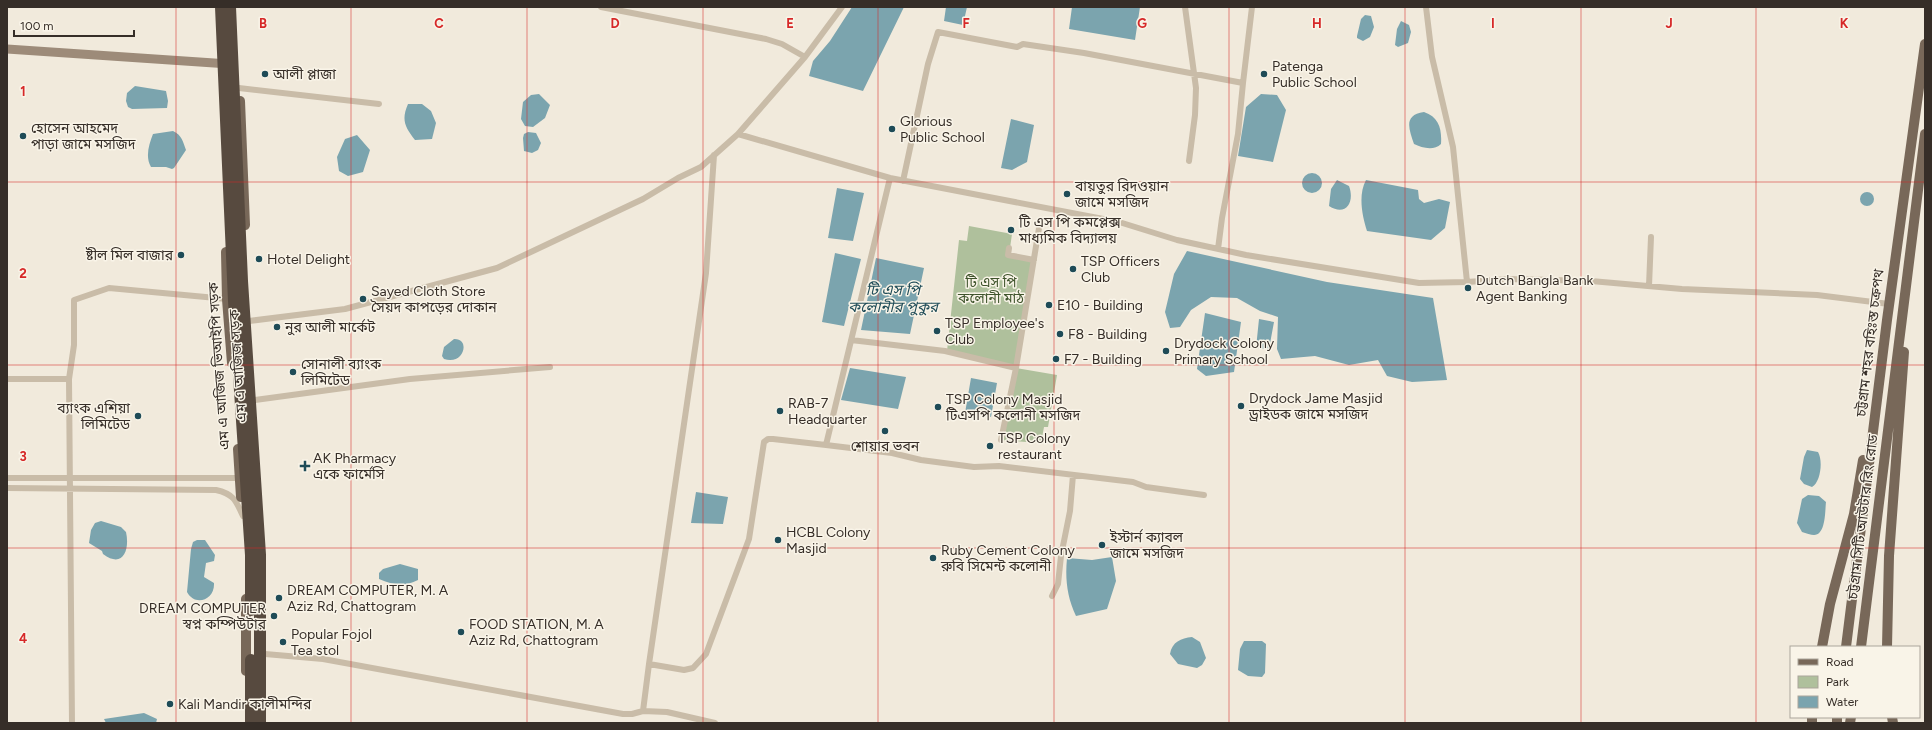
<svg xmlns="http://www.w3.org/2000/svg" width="1932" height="730" viewBox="0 0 1932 730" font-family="Figtree,'Noto Sans Bengali',sans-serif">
	<rect width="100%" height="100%" fill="#f1eadc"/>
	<path fill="#afc09c" d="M969 226 1012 234 1009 255 1034 260 1016 368 1057 375 1048 427H1044L1041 443 1001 440 1016 368 947 351 959 240 967 241Z"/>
	<path fill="#7ba4ae" d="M852 7H904L863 91 809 76 813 61 830 41Z
		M946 7H967L963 25 944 21Z
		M1072 7H1140L1135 40 1069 29Z
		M1365 15 1371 16 1374 27 1370 37 1363 41 1357 38V36L1361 19Z
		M1401 21 1409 25 1411 32 1408 43 1398 47 1395 45 1397 29Z
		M135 86 166 91 168 101 167 108 132 109 128 107 126 101 127 93Z
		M539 94 550 105 545 118 533 127 525 126 521 119 523 102 531 95Z
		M1261 94 1277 95 1286 110 1273 162 1238 156 1246 107Z
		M408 104H422L431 111 436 123 432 139 415 140C405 127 401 120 408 104Z
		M1424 112C1439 117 1442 129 1441 144 1434 151 1422 148 1414 144 1409 129 1403 115 1424 112Z
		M1011 119 1034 125 1027 162 1012 170 1001 168Z
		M173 131C182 135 183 142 186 150L174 168 172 169 166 167H151C145 157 149 144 153 134Z
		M528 132 536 133 541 143 538 150 532 153 524 151 523 138 524 134Z
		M357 135 370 150 363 172 348 176 339 171 337 157 345 139Z
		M1302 183a10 10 0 1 1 20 0a10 10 0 1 1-20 0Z
		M1337 180 1349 186C1355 202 1346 217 1329 206L1331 189Z
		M1366 180 1418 190 1419 199 1424 203 1439 199 1450 202 1445 228 1431 240 1367 231C1362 215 1358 195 1366 180Z
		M837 188 864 193 853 241 828 238Z
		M1860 199a7 7 0 1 1 14 0a7 7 0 1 1-14 0Z
		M1187 251 1327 282 1433 298 1447 380 1412 382 1387 376 1378 360 1349 365 1315 356 1281 359 1277 349 1278 317 1260 311 1237 298 1211 297 1191 310 1180 327 1170 328 1165 312 1174 274Z
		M835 253 861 259 844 326 822 322Z
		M876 258 924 268 910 334 861 330Z
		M1205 313 1241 322 1234 372 1206 376 1197 369Z
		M1259 319 1274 322 1269 349 1256 348Z
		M454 339C471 338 464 366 444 359L442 356 444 347Z
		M850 368 906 377 898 409 841 400Z
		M971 378 997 383 991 417 965 413Z
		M1807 450 1818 452C1823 460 1821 482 1812 487L1804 484 1800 479 1804 457Z
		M696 492 728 497 723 524 691 523Z
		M1808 495 1819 496 1826 502C1825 510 1826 535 1814 535 1811 535 1806 533 1802 532L1797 523 1802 499Z
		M101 521 121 527 126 532C130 550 123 569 103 554L102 551 89 543 91 530 95 523Z
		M197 540H205L215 555 214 561 206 563 204 577 214 583C215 600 195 607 187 592L191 549 193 542Z
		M1112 557 1116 581 1107 609 1076 616C1067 597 1065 579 1067 558L1092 560Z
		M400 564 418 569V580C404 587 393 585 379 579V573L383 569Z
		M1192 637 1200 642 1206 658 1202 665 1197 668 1178 664 1170 654C1172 642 1181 638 1192 637Z
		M1244 641H1262L1266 644 1265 673 1262 677 1248 676 1238 670 1240 649Z
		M144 713 157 719 156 723H106L104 719Z"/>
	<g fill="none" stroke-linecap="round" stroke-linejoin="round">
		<path stroke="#c9bca8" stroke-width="6" d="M601 7 766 39 782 44 805 57
			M1185 7 1196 88 1195 115 1189 161
			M1426 7 1432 57 1453 147 1467 282 1509 279 1591 281 1682 289 1817 295 1889 304
			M239 88 379 104
			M738 134 805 57 842 7
			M903 181 928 64 938 32 1017 47 1023 44 1084 53 1243 83 1252 7
			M1009 248 1008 255 1034 260
			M1218 249 1222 218 1238 134 1243 83
			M1649 286 1651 237
			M249 321 345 309 497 268 643 199 678 178 701 167 738 134 890 178 1119 222 1177 240 1246 255 1419 283 1467 282
			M851 340 945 351 1016 368 1040 222
			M7 379H69
			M255 400 410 379 550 367
			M1001 440 1016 368
			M826 445 892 453 921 460 974 467 999 466 1133 482 1146 487 1204 495
			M7 478H241
			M7 488 216 490C234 494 236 501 243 516
			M1052 596 1058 584 1061 556 1070 511 1073 475
			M265 654 323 659 623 714H632L643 711 649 664 684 670 693 668 706 654 749 539 764 442 768 439H773L826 445 890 178
			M649 664 706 273 714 155
			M643 711 667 712 715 723
			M72 723 69 379 74 345V300L109 288 227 299"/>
		<path stroke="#9d8b79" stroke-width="9" d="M7 49 229 64"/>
		<path stroke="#786859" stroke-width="10" d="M240 101 245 225
			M226 252 227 299 232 363
			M238 449 241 497
			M1822 647 1830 604 1854 514 1863 460
			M1846 647 1887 320 1925 44
			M1861 647 1925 134
			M1887 647 1889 556 1904 352
			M246 671V599
			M1892 717 1893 723
			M1812 723V717
			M1837 723V717
			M1850 723 1851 717"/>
		<path stroke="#574a3f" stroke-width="12" d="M221 7 234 301 251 555V610
			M230 7 242 281 260 555V723
			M251 723V660"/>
	</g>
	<path fill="none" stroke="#d62828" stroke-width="1" stroke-opacity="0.55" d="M176 7V723M351 7V723M527 7V723M703 7V723M878 7V723M1054 7V723M1229 7V723M1405 7V723M1581 7V723M1756 7V723M7 182H1925M7 365H1925M7 548H1925"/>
	<g fill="#1e4b57" stroke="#f9f4e8" stroke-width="1.5">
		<circle cx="265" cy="74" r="4"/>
		<circle cx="1264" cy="74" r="4"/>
		<circle cx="892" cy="129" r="4"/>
		<circle cx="23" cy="136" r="4"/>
		<circle cx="1067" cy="194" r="4"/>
		<circle cx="1011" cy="230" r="4"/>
		<circle cx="181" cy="255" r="4"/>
		<circle cx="259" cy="259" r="4"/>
		<circle cx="1073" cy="269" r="4"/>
		<circle cx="1468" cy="288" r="4"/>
		<circle cx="363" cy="299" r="4"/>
		<circle cx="1049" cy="305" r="4"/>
		<circle cx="277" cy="327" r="4"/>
		<circle cx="937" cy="331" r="4"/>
		<circle cx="1060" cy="334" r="4"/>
		<circle cx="1166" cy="351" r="4"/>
		<circle cx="1056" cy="359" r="4"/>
		<circle cx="293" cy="372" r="4"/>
		<circle cx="1241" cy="406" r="4"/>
		<circle cx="938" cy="407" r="4"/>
		<circle cx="780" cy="411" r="4"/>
		<circle cx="138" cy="416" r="4"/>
		<circle cx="885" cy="431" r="4"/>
		<circle cx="990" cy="446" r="4"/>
		<path d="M303 460h4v4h4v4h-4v4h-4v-4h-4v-4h4z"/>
		<circle cx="778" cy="540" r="4"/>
		<circle cx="1102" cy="545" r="4"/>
		<circle cx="933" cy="558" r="4"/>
		<circle cx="279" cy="598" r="4"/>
		<circle cx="274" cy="616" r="4"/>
		<circle cx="461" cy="632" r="4"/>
		<circle cx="283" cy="642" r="4"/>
		<circle cx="170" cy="704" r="4"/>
	</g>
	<g text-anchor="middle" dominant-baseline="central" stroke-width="3" stroke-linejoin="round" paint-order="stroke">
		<g font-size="14" fill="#362e28" stroke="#f9f4e8" text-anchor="start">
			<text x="1272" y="66">Patenga<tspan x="1272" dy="16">Public School</tspan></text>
			<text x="273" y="74">আলী প্লাজা</text>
			<text x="900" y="121">Glorious<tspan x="900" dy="16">Public School</tspan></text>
			<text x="31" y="128">হোসেন আহমেদ<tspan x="31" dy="16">পাড়া জামে মসজিদ</tspan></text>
			<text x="1075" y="186">বায়তুর রিদওয়ান<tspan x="1075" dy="16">জামে মসজিদ</tspan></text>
			<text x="1019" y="222">টি এস পি কমপ্লেক্স<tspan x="1019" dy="16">মাধ্যমিক বিদ্যালয়</tspan></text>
			<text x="173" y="255" text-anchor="end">ষ্টীল মিল বাজার</text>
			<text x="267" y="259">Hotel Delight</text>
			<text x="1081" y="261">TSP Officers<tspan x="1081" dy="16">Club</tspan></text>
			<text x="1476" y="280">Dutch Bangla Bank<tspan x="1476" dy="16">Agent Banking</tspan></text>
			<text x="371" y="291">Sayed Cloth Store<tspan x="371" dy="16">সৈয়দ কাপড়ের দোকান</tspan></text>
			<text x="1057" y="305">E10 - Building</text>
			<text x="945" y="323">TSP Employee's<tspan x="945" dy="16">Club</tspan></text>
			<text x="285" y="327">নুর আলী মার্কেট</text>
			<text x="1068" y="334">F8 - Building</text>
			<text x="1174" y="343">Drydock Colony<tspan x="1174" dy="16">Primary School</tspan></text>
			<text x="1064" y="359">F7 - Building</text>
			<text x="301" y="364">সোনালী ব্যাংক<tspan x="301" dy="16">লিমিটেড</tspan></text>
			<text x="1249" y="398">Drydock Jame Masjid<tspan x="1249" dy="16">ড্রাইডক জামে মসজিদ</tspan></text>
			<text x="946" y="399">TSP Colony Masjid<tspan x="946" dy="16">টিএসপি কলোনী মসজিদ</tspan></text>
			<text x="788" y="403">RAB-7<tspan x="788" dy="16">Headquarter</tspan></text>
			<text x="130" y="408" text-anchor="end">ব্যাংক এশিয়া<tspan x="130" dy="16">লিমিটেড</tspan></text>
			<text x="998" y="438">TSP Colony<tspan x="998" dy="16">restaurant</tspan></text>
			<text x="885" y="446" text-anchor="middle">শোয়ার ভবন</text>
			<text x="313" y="458">AK Pharmacy<tspan x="313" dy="16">একে ফার্মেসি</tspan></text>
			<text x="786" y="532">HCBL Colony<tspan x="786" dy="16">Masjid</tspan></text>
			<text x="1110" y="537">ইস্টার্ন ক্যাবল<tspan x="1110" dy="16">জামে মসজিদ</tspan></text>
			<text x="941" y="550">Ruby Cement Colony<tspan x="941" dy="16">রুবি সিমেন্ট কলোনী</tspan></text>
			<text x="287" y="590">DREAM COMPUTER, M. A<tspan x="287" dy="16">Aziz Rd, Chattogram</tspan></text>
			<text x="266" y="608" text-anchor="end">DREAM COMPUTER<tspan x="266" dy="16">স্বপ্ন কম্পিউটার</tspan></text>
			<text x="469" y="624">FOOD STATION, M. A<tspan x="469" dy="16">Aziz Rd, Chattogram</tspan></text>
			<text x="291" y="634">Popular Fojol<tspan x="291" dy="16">Tea stol</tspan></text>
			<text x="178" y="704">Kali Mandir কালীমন্দির</text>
		</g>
		<g font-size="14" fill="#3f542c" stroke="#f9f4e8">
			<text x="991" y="282">টি এস পি<tspan x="991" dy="16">কলোনী মাঠ</tspan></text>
		</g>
		<g font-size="14" fill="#362e28" stroke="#f9f4e8">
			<text transform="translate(1870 343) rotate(-83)">চট্টগ্রাম শহর বহিঃস্ত চক্রপথ</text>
			<text transform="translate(219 366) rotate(-94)">এম এ আজিজ ভিআইপি সড়ক</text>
			<text transform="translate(238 366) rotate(-94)">এম এ আজিজ সড়ক</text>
			<text transform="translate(1863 517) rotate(-83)">চট্টগ্রাম সিটি আউটার রিং রোড</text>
		</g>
		<g font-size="15" font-style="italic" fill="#1e4b57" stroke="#f9f4e8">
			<text x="893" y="290">টি এস পি<tspan x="893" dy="17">কলোনীর পুকুর</tspan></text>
		</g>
	</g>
	<g font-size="13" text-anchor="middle" font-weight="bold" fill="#d62828" stroke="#f9f4e8" stroke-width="3" stroke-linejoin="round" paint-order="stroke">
		<text x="263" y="28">B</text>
		<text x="439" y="28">C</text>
		<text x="615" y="28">D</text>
		<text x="790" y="28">E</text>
		<text x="966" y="28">F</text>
		<text x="1142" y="28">G</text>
		<text x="1317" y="28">H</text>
		<text x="1493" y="28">I</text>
		<text x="1669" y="28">J</text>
		<text x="1844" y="28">K</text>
		<text x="23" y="96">1</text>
		<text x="23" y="278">2</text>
		<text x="23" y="461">3</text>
		<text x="23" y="643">4</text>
	</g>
	<rect width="1932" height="730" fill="none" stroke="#362e28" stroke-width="16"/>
	<rect x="1790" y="646" width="130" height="72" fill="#f9f4e8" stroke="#aba59b"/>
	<rect x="1798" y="659" width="20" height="6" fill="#786859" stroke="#aba59b"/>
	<text x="1826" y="666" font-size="12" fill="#362e28">Road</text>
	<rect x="1798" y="676" width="20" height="12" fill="#afc09c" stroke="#aba59b"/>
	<text x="1826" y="686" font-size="12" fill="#362e28">Park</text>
	<rect x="1798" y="696" width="20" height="12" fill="#7ba4ae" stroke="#aba59b"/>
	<text x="1826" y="706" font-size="12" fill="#362e28">Water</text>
	<path d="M14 30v6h120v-6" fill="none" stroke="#362e28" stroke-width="2"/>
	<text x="20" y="30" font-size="12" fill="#362e28" stroke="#f9f4e8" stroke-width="3" paint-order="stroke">100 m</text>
</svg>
